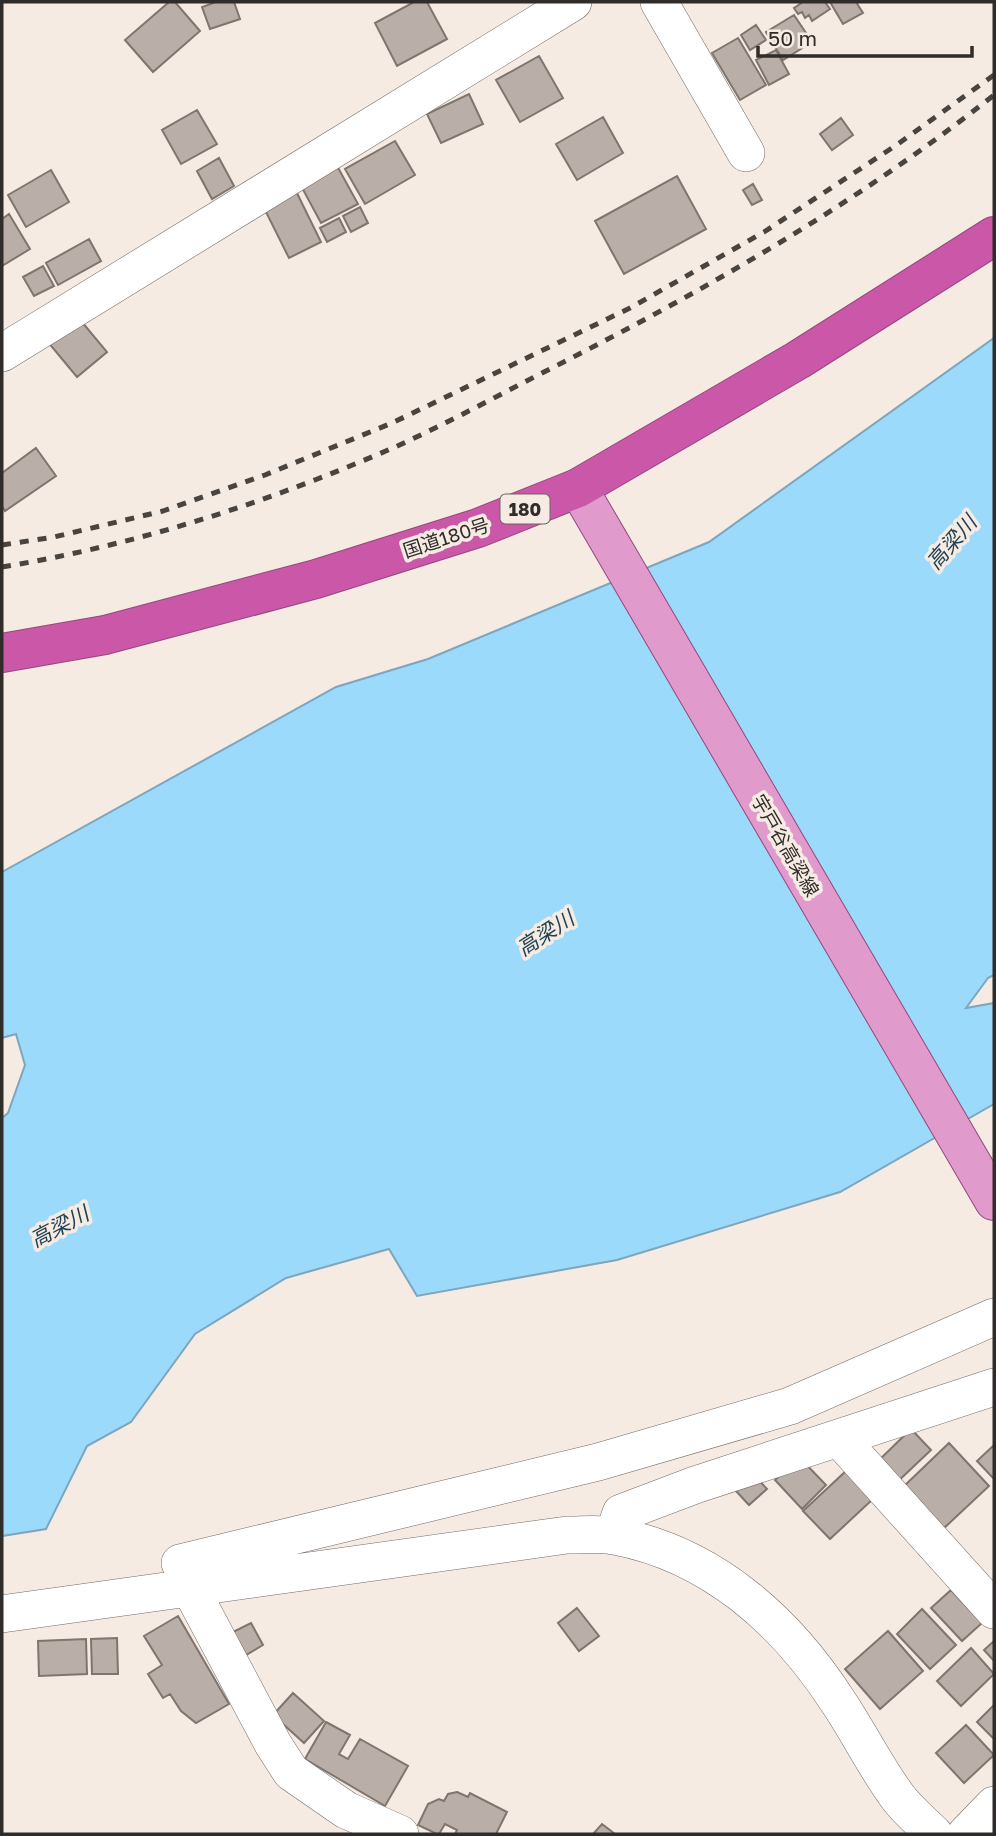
<svg xmlns="http://www.w3.org/2000/svg" width="996" height="1836" viewBox="0 0 996 1836" font-family="'Golos Text','Noto Sans JP',sans-serif">
	<rect width="100%" height="100%" fill="#f5ebe3"/>
	<path fill="#9cdafc" stroke="#7ca6bd" stroke-width="2" d="M994 338V975L988 978 966 1008 994 1003V1104L840 1192 617 1260 417 1296 389 1249 286 1278 195 1334 131 1422 87 1446 46 1529 2 1536V1118L8 1113 25 1065 16 1034 2 1038V872L336 687 428 659 709 542Z"/>
	<path fill="#b9afa8" stroke="#7e756e" stroke-width="2" d="M169 2H175L200 31 153 72 125 40Z
		M216 2H234L240 19 210 29 202 7Z
		M414 2H427L447 39 397 66 375 23Z
		M803 2H825L830 9 812 21 809 15 805 18 802 12 798 14 794 8Z
		M830 2H856L863 13 843 24Z
		M794 15 812 42 783 60 766 32Z
		M756 25 766 40 750 50 741 35Z
		M738 38 766 85 740 100 712 53Z
		M776 50 789 74 769 85 756 60Z
		M539 56 563 98 520 122 496 80Z
		M469 94 483 124 441 143 427 114Z
		M197 110 217 144 181 164 162 130Z
		M603 117 623 153 577 180 556 144Z
		M841 118 853 135 832 150 820 134Z
		M395 141 415 175 365 204 345 169Z
		M219 158 234 186 212 199 197 171Z
		M336 164 358 204 321 223 300 184Z
		M51 170 69 202 26 227 8 195Z
		M677 176 706 229 624 274 595 221Z
		M753 184 762 200 752 205 743 190Z
		M294 187 321 242 289 258 262 204Z
		M360 207 368 223 351 232 343 216Z
		M9 214 30 249 2 266V219Z
		M339 218 346 232 327 242 320 228Z
		M89 239 101 261 58 285 46 263Z
		M43 266 54 286 34 296 23 277Z
		M77 316 107 352 77 377 47 341Z
		M36 448 56 476 5 511 2 506V473Z
		M911 1429 931 1450 893 1486 874 1465Z
		M949 1443 989 1486 942 1530 902 1488Z
		M994 1445V1479L977 1461Z
		M799 1457 826 1485 802 1509 775 1480Z
		M846 1471 873 1499 830 1539 803 1511Z
		M754 1475 767 1489 749 1505 736 1491Z
		M951 1590 982 1623 962 1641 931 1608Z
		M577 1608 599 1636 579 1651 558 1623Z
		M922 1609 956 1645 930 1669 897 1634Z
		M178 1616 229 1704 196 1723 181 1711 170 1694 163 1698 148 1674 162 1665 144 1636Z
		M251 1623 263 1645 246 1655 233 1632Z
		M888 1631 923 1671 880 1709 845 1669Z
		M117 1638 118 1674H92L91 1639Z
		M86 1639 87 1674 39 1676 38 1641Z
		M994 1641V1661L984 1650Z
		M971 1648 994 1674 961 1706 937 1681Z
		M293 1693 324 1721 304 1743 273 1715Z
		M994 1705V1739L977 1722Z
		M326 1722 350 1735 339 1754 348 1759 360 1739 408 1766 385 1806 305 1759Z
		M966 1725 994 1755 964 1783 936 1753Z
		M457 1792 468 1797 470 1793 507 1812 496 1834H455L457 1830 445 1824 439 1834H437L418 1825 428 1804 439 1799 444 1801 448 1794Z
		M602 1824 615 1834H593Z"/>
	<g fill="none" stroke-linecap="round" stroke-linejoin="round">
		<g stroke="#736a64" stroke-width="38">
			<path id="minor" d="M659 2 746 153
				M2 353 573 2
				M839 1438 994 1610
				M613 1536 621 1513 695 1485 994 1387
				M180 1563 598 1462 790 1406 994 1317
				M189 1586 273 1744 291 1772 346 1810 400 1834
				M2 1614 567 1535C583 1535 600 1533 615 1536 711 1554 785 1620 837 1700 858 1731 875 1766 897 1796 907 1810 922 1822 934 1834
				M966 1834 994 1805"/>
		</g>
		<g stroke="#95487c" stroke-width="40">
			<path id="major" d="M578 488 994 1201"/>
		</g>
		<g stroke="#95487c" stroke-width="40">
			<path id="highway" d="M2 653 105 635 316 579 478 528 578 488 798 360 994 236"/>
		</g>
		<use href="#minor" stroke="#fff" stroke-width="37"/>
		<use href="#major" stroke="#e09acb" stroke-width="38"/>
		<use href="#highway" stroke="#cb57a9" stroke-width="38"/>
		<path stroke="#494440" stroke-width="5" stroke-dasharray="9 9" stroke-linecap="butt" d="M2 545 54 537 163 511 265 475 392 423 630 308 764 232 895 146 994 75
			M2 567C137 545 269 502 395 447 446 424 495 397 544 372 702 292 855 205 994 95"/>
	</g>
	<g text-anchor="middle" dominant-baseline="central" stroke-width="7" stroke-linejoin="round" paint-order="stroke">
		<rect fill="#f5ebe3" stroke="#6b6561" stroke-width="2" x="500.5" y="494.5" width="49" height="29" rx="5"/>
		<g font-size="18" font-weight="bold" fill="#302c29">
			<text x="525" y="509">180</text>
		</g>
		<g font-size="19" fill="#302c29" stroke="#f5ebe3">
			<text transform="translate(446 537) rotate(-18)">国道180号</text>
			<text transform="translate(786 845) rotate(60)">宇戸谷高梁線</text>
		</g>
		<g font-size="21" font-style="italic" fill="#1e4153" stroke="#f5ebe3">
			<text transform="translate(951 542) rotate(-49)">高梁川</text>
			<text transform="translate(545 933) rotate(-33)">高梁川</text>
			<text transform="translate(59 1226) rotate(-28)">高梁川</text>
		</g>
	</g>
	<rect width="996" height="1836" fill="none" stroke="#302c29" stroke-width="7"/>
	<path d="M758 46v10h214v-10" fill="none" stroke="#302c29" stroke-width="3.5"/>
	<text x="768" y="46" font-size="21" fill="#302c29" stroke="#f5ebe3" stroke-width="5" paint-order="stroke">50 m</text>
</svg>
